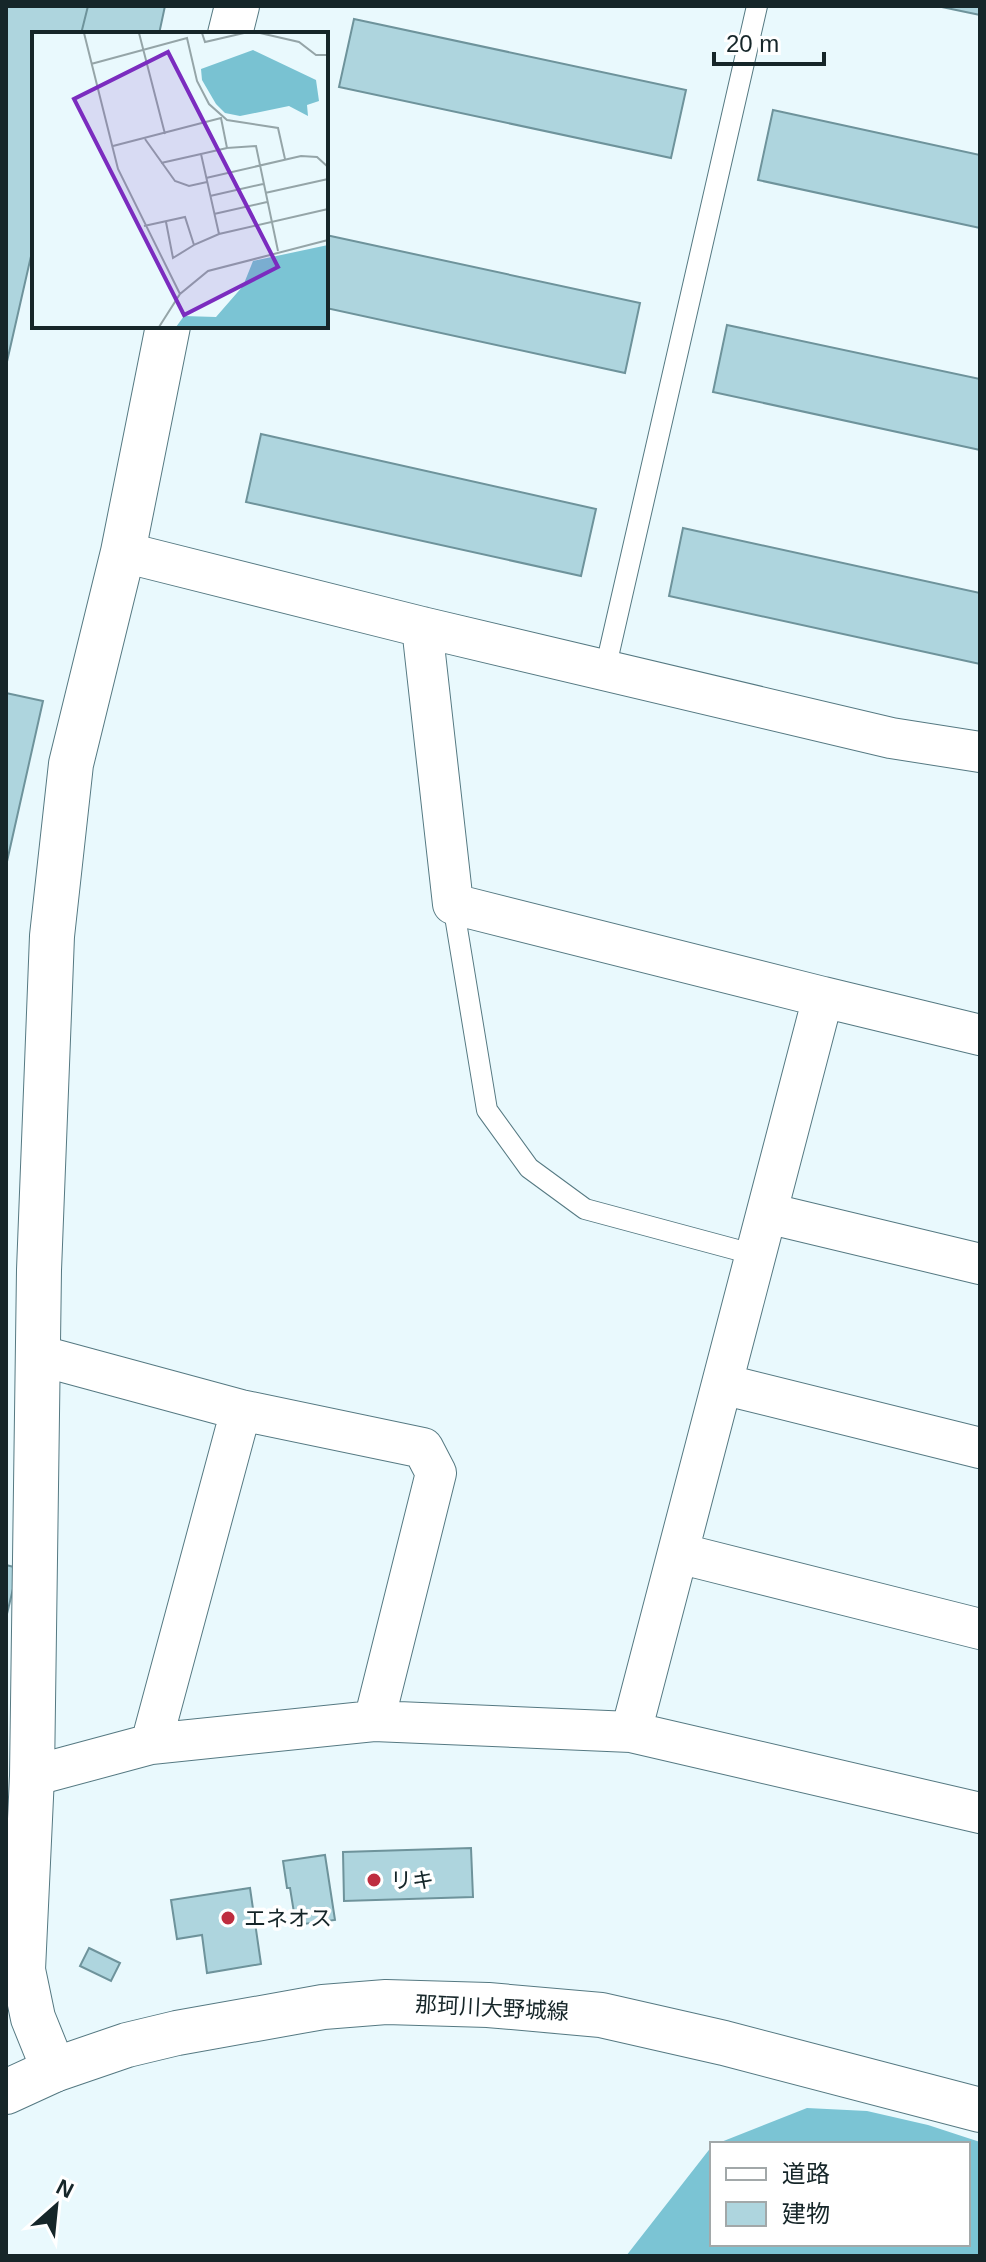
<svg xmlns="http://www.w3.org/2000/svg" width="986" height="2262" viewBox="0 0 986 2262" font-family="Helvetica,'Noto Sans JP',sans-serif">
	<rect width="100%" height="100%" fill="#e9f9fd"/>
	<path fill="#7bc4d4" d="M807 2108 867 2111 928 2125 980 2142V2256H626L712 2146V2244H968V2144H716Z"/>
	<path fill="#aed5de" stroke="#6e939b" stroke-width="2" d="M6 6H88L81 34H34V243L6 366Z
		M88 6H165L159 34H81Z
		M937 6H980V15Z
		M354 19 686 90 671 158 339 87Z
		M773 110 980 155V228L758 180Z
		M326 235 640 303 625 373 326 308Z
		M727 325 980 379V450L713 392Z
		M261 434 596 509 581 576 246 502Z
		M683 528 980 593V664L669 596Z
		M6 693 43 701 6 866Z
		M6 1565 18 1568 6 1618Z
		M471 1848 473 1897 344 1901 343 1852Z
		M325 1855 335 1920 296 1925 290 1888H287L283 1861Z
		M250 1888 261 1964 207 1973 202 1935 177 1939 171 1900Z
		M89 1948 120 1963 111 1981 80 1966Z"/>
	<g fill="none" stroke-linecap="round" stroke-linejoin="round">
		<g stroke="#557982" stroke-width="22">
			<path id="service" d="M605 670 757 6
				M453 904 487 1110 529 1168 585 1209 756 1255"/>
		</g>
		<g stroke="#557982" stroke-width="42">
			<path id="minor" d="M123 552 422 627 891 738 980 752
				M422 627 453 904 823 997
				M767 1213 980 1264
				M38 1355 241 1410 423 1448 436 1473 374 1721 631 1732 980 1813
				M722 1384 980 1448
				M241 1410 151 1744 374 1721
				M678 1553 980 1629
				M631 1732 823 997 980 1035
				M32 1776 151 1744"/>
		</g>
		<g stroke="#557982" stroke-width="46">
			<path id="tertiary" d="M230 34 237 6
				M54 2070 33 2018 23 1970 32 1776 39 1270 52 936 71 764 123 552 168 326"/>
		</g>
		<g stroke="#557982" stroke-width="46">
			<path id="secondary" d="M6 2092 54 2070 127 2045 177 2033 323 2007 386 2002 488 2005 601 2015 724 2043 980 2110"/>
		</g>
		<use href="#service" stroke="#fff" stroke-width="20"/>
		<use href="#minor" stroke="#fff" stroke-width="40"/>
		<use href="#tertiary" stroke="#fff" stroke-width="44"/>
		<use href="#secondary" stroke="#fff" stroke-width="44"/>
	</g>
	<g fill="#be2d3f" stroke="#fff" stroke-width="3">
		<circle cx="374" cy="1880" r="8"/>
		<circle cx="228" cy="1918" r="8"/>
	</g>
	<g text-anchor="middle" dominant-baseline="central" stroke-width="7" stroke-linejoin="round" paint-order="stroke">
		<g font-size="22" fill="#162629" stroke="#fff" text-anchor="start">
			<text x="390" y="1880">リキ</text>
			<text x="244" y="1918">エネオス</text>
		</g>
		<g font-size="22" fill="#162629" stroke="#fff">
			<text transform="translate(492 2008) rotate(3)">那珂川大野城線</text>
		</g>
	</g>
	<g transform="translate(32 32)">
		<rect width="296" height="296" fill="#e9f9fd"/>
		<path d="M296 213V295H144L152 284 184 285 211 254 221 229Z" fill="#7bc4d4"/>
		<path d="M221 18 284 48 287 69 275 73 276 84 257 74 208 84 193 81 184 72 170 48 169 37Z" fill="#79c2d2"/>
		<path fill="none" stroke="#95a5a8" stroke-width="2" d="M52 1 86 137 148 262M107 1 133 102M170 1 173 10 212 1M228 1 267 10 284 23H296M59 32 155 6 165 49 177 72 195 88 246 96 253 127M113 107 143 149 157 154 175 150M81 114 189 86 195 116 224 114 246 219M129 131 169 122M174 146 269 124 285 125 296 135M233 161 296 147M178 164 231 152M182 182 235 170M134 190 141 226 162 213M112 194 153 185 162 213 187 202 296 177M187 202 169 122 195 116M127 295 148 262 176 239 296 208"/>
		<path fill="#7b2cbf" fill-opacity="0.15" stroke="#7b2cbf" stroke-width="4" d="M136 20 246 235 152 283 42 67Z"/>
		<rect width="296" height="296" fill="none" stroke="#162629" stroke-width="4"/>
	</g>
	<rect width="986" height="2262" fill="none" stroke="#162629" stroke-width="16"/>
	<rect x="710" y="2142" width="260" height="104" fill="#ffffff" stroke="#a2a8a9" stroke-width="2"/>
	<rect x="726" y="2168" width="40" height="12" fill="#ffffff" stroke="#a2a8a9" stroke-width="2"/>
	<text x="782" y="2182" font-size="24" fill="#162629">道路</text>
	<rect x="726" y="2202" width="40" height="24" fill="#aed5de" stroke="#a2a8a9" stroke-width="2"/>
	<text x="782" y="2222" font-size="24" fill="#162629">建物</text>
	<g transform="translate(56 2206) rotate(27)" stroke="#ffffff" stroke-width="6" paint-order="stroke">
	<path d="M0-6L14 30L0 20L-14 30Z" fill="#162629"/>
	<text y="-12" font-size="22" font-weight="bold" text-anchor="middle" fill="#162629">N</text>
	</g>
	<path d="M714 52v12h110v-12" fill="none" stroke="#162629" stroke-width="4"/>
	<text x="726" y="52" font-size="24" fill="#162629" stroke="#ffffff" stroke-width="6" paint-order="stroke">20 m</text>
</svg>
